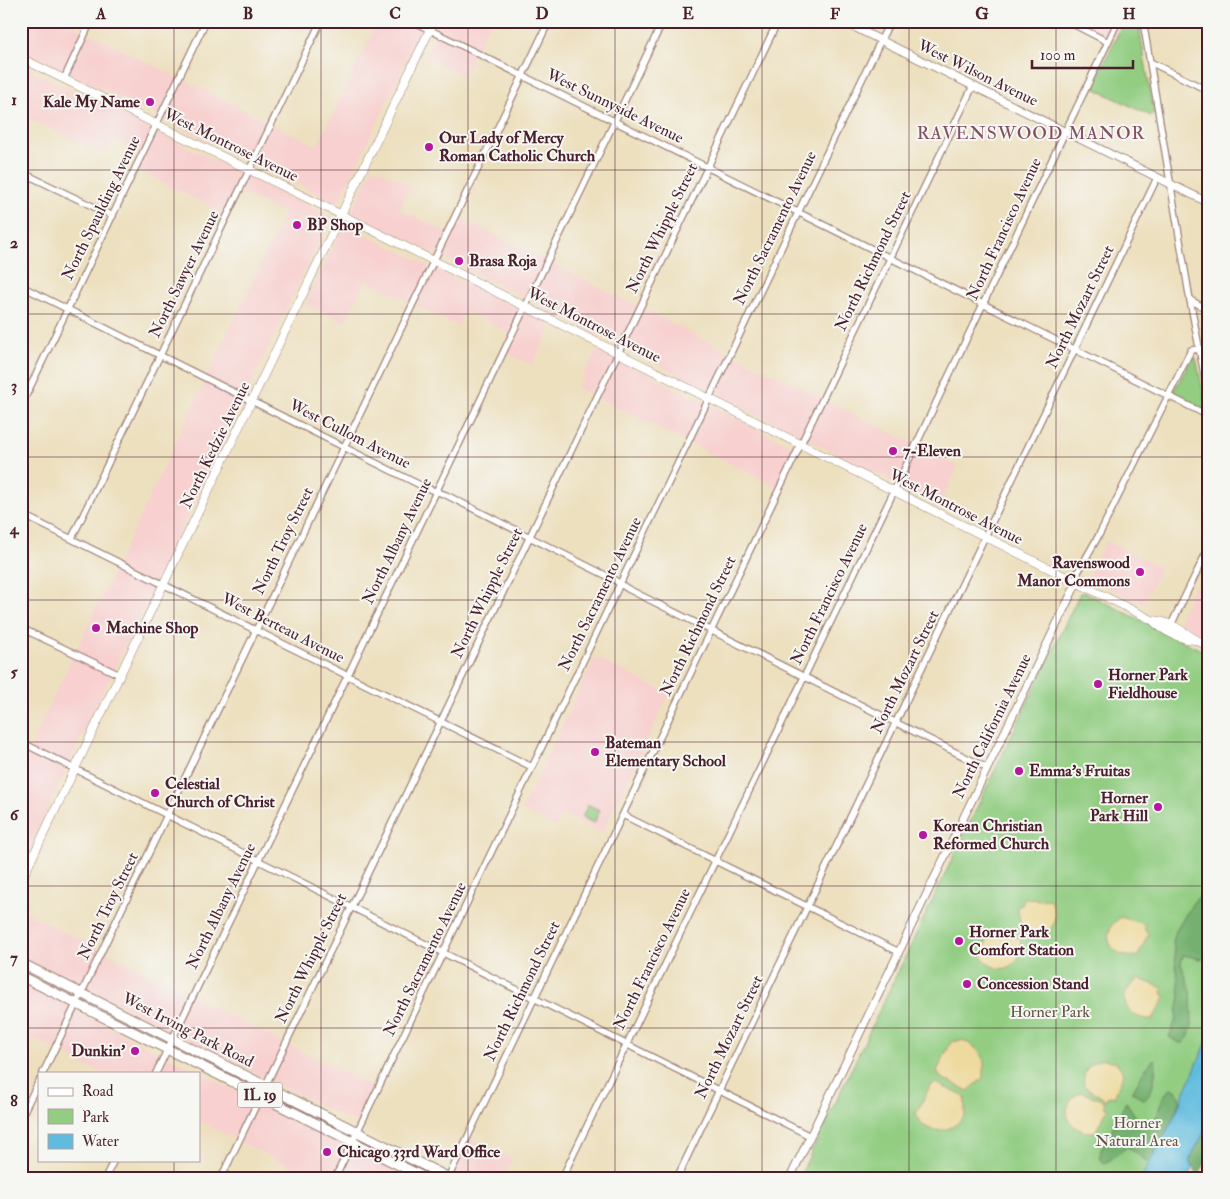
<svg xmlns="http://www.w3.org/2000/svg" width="1230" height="1199" viewBox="0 0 1230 1199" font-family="'IM FELL Double Pica',serif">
	<rect width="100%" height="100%" fill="#f6f6f2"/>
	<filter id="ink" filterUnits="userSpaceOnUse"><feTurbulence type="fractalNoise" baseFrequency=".02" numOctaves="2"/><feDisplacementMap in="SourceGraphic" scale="10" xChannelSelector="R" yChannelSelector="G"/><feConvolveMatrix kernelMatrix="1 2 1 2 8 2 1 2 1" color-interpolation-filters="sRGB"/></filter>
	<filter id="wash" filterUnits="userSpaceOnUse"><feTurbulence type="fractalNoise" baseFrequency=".0096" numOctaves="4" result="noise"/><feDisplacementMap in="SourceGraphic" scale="20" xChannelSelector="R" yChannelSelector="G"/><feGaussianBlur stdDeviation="1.12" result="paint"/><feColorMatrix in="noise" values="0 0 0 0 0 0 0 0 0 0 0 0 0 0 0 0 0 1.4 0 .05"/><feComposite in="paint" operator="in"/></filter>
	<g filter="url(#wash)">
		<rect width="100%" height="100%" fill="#ede0bf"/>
		<path fill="#f7d0cf" d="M21 21H64L317 146 378 21H426L338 204 21 50Z
			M442 21H490L463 76 425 57Z
			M1076 21H1124L1114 40Z
			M21 66 331 217 21 865V772L33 748 30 746 285 214 238 191 227 214 134 169 142 152 112 138 104 154 21 115Z
			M373 167 411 185 399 209 447 233 456 216 958 466 940 505 351 212Z
			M344 224 552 326 532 365 502 351 510 333 465 311 458 326 366 280 345 323 305 304Z
			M597 349 798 449 780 488 577 388Z
			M1106 541 1161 567 1143 604 1087 578Z
			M1195 584 1209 590V639L1179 623 1181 614Z
			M595 657 669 694 602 833 563 813 556 827 522 810Z
			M21 910 146 972V974L377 1089 359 1125 21 956Z
			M21 983 410 1178H313L199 1121V1073H101L21 1032Z
			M469 1137 513 1159 504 1178H463L452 1172Z"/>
		<path fill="#92cd82" stroke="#6e7656" d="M1124 21H1138L1154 113 1151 116 1096 89 1094 84Z
			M1193 357 1196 358 1207 411 1175 396 1174 394V390Z
			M1084 592 1209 654V1037L1172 1121 1141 1178H799L1080 593Z
			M588 805 600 810 594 823 582 817Z"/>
		<path fill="#75b070" stroke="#60684e" d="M1209 891V958L1201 959 1183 955 1181 964 1191 991 1192 1026 1188 1038 1182 1044 1169 1037 1175 1022 1180 996 1173 942 1176 931 1194 901Z
			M1154 1059C1158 1071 1153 1090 1145 1100L1132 1092 1144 1071Z
			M1171 1088 1176 1090 1180 1100 1172 1121 1149 1163C1141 1158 1136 1151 1127 1147L1110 1160 1104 1163 1100 1158 1101 1150 1126 1102 1138 1120 1150 1121 1156 1118 1163 1097Z
			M1209 1123V1156L1199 1174 1195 1172 1196 1169 1190 1164V1159Z"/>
		<path fill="#eeda9e" stroke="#9c7c64" d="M1036 898V900L1049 899C1065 921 1046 946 1022 932L1017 906H1021L1023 903V899Z
			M1121 917 1146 925 1144 929 1149 933 1138 956C1110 960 1097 932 1121 917Z
			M997 928 1020 939C1026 966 999 980 982 957L989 932 992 933Z
			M1139 979 1163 988 1162 991 1163 995 1166 996 1153 1019C1125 1021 1114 993 1139 979Z
			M962 1040C980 1048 989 1060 982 1079L968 1091 940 1077 937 1071 951 1042Z
			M1104 1059 1116 1062 1124 1073 1114 1097 1111 1096 1107 1097 1106 1100 1084 1086C1082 1071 1089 1062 1104 1059Z
			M936 1083 965 1097V1115C953 1134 924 1137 916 1114L930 1086Z
			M1081 1092 1105 1101 1104 1104 1105 1108 1108 1109 1095 1132C1067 1134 1056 1106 1081 1092Z"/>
		<path fill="#60bcde" stroke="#556e84" d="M1209 1037V1123L1190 1159V1164L1194 1167 1188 1178H1141L1172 1121Z"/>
	</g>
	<g filter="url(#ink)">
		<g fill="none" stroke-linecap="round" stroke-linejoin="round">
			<g stroke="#9c8075" stroke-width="8">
				<path id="minor" d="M412 21 1209 416
					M1067 21 1108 42
					M1143 21 1190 300 1209 400
					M1150 62 1209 91
					M64 79 91 21
					M21 172 113 216
					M21 286 424 487 446 495 613 579 628 589 987 768
					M1190 300 1209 310
					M21 406 206 21
					M21 514 532 767
					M72 538 321 21
					M1077 582 1078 572 1099 535 1191 350 1199 349
					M1171 625 1209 547
					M21 628 120 675
					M21 742 810 1136
					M623 815 899 952
					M43 1073 549 21
					M156 1073 663 21
					M21 1117 39 1081
					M105 1178 114 1160
					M221 1178 778 21
					M335 1178 890 21
					M448 1178 973 86
					M562 1178 894 491 1118 21
					M677 1178 1157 178"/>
			</g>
			<g stroke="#9c8075" stroke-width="9">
				<path id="tertiary" d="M842 21 1209 203
					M790 1178 1077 582"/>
			</g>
			<g stroke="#9c8075" stroke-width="9">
				<path id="secondary" d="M21 58 350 219 1152 620C1163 631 1179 639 1194 640
					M1152 620C1174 621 1190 638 1209 647
					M21 881 434 21"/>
			</g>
			<g stroke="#9c8075" stroke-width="11">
				<path id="primary" d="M21 963 449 1178
					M21 976 425 1178"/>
			</g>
			<use href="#minor" stroke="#fff" stroke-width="5.5"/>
			<use href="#tertiary" stroke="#fff" stroke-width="7"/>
			<use href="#secondary" stroke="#fff" stroke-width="8"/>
			<use href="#primary" stroke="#fff" stroke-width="9"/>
			<path stroke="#4a1f2b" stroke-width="2" stroke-dasharray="8 4" stroke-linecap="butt" d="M1189 21 1209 31"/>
		</g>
	</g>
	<path fill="none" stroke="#4a1f2b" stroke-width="1" stroke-opacity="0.55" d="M174 21V1073M321 21V1178M468 21V1178M615 21V1178M762 21V1178M909 21V1178M1056 21V1178M21 170H1209M21 314H1209M21 457H1209M21 600H1209M21 742H1209M21 886H1209M21 1028H1209M174 1160V1178"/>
	<g fill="#b5179e" stroke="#f6f6f2" stroke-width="2">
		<circle cx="150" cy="102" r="5"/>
		<circle cx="429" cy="147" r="5"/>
		<circle cx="297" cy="225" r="5"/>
		<circle cx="459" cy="261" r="5"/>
		<circle cx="893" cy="451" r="5"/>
		<circle cx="1140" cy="572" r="5"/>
		<circle cx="96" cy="628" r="5"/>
		<circle cx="1098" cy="684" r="5"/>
		<circle cx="595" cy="752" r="5"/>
		<circle cx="1019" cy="771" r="5"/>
		<circle cx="155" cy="793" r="5"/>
		<circle cx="1158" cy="807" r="5"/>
		<circle cx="923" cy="835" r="5"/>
		<circle cx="959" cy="941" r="5"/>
		<circle cx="967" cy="984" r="5"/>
		<circle cx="135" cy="1051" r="5"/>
		<circle cx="327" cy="1152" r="5"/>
	</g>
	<g text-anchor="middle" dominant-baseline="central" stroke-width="4" stroke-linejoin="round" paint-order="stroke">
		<rect fill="#f6f6f2" stroke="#7e6067" stroke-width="1" x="237.5" y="1082.5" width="45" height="25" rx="4"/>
		<g font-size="15" font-weight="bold" fill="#4a1f2b">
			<text x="260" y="1095">IL 19</text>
		</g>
		<g font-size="16" fill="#4a1f2b" stroke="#f6f6f2">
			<text transform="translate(978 73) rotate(26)">West Wilson Avenue</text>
			<text transform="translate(615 106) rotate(26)">West Sunnyside Avenue</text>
			<text transform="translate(231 145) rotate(26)">West Montrose Avenue</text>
			<text transform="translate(101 208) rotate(-64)">North Spaulding Avenue</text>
			<text transform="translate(662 228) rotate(-64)">North Whipple Street</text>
			<text transform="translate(775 228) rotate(-64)">North Sacramento Avenue</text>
			<text transform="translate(1004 229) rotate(-65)">North Francisco Avenue</text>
			<text transform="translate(873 261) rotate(-64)">North Richmond Street</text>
			<text transform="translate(184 274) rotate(-64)">North Sawyer Avenue</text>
			<text transform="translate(1080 307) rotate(-64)">North Mozart Street</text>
			<text transform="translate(594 325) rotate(27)">West Montrose Avenue</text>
			<text transform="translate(350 434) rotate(27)">West Cullom Avenue</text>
			<text transform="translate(215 445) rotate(-64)">North Kedzie Avenue</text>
			<text transform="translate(956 507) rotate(27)">West Montrose Avenue</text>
			<text transform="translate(283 541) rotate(-64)">North Troy Street</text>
			<text transform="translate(397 541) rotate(-64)">North Albany Avenue</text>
			<text transform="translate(487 593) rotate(-64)">North Whipple Street</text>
			<text transform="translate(600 594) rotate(-64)">North Sacramento Avenue</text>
			<text transform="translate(829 594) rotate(-64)">North Francisco Avenue</text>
			<text transform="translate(698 626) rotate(-64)">North Richmond Street</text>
			<text transform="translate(283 628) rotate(27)">West Berteau Avenue</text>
			<text transform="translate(905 672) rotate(-64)">North Mozart Street</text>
			<text transform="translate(992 726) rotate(-64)">North California Avenue</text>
			<text transform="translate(108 906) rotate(-64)">North Troy Street</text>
			<text transform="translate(221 906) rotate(-64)">North Albany Avenue</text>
			<text transform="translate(311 958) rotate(-64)">North Whipple Street</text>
			<text transform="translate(425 959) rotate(-64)">North Sacramento Avenue</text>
			<text transform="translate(652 959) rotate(-64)">North Francisco Avenue</text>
			<text transform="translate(522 991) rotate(-64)">North Richmond Street</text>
			<text transform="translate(188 1030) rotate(27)">West Irving Park Road</text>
			<text transform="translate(729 1037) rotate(-64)">North Mozart Street</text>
		</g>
		<g font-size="16" font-weight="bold" fill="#4a1f2b" stroke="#f6f6f2" text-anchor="start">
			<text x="140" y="102" text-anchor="end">Kale My Name</text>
			<text x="439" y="138">Our Lady of Mercy<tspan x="439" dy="18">Roman Catholic Church</tspan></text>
			<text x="307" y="225">BP Shop</text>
			<text x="469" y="261">Brasa Roja</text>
			<text x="903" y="451">7-Eleven</text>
			<text x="1130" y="563" text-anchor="end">Ravenswood<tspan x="1130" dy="18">Manor Commons</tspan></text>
			<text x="106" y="628">Machine Shop</text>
			<text x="1108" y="675">Horner Park<tspan x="1108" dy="18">Fieldhouse</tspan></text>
			<text x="605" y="743">Bateman<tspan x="605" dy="18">Elementary School</tspan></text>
			<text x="1029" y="771">Emma's Fruitas</text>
			<text x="165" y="784">Celestial<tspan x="165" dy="18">Church of Christ</tspan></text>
			<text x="1148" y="798" text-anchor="end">Horner<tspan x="1148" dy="18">Park Hill</tspan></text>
			<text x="933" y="826">Korean Christian<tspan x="933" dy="18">Reformed Church</tspan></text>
			<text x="969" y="932">Horner Park<tspan x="969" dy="18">Comfort Station</tspan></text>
			<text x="977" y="984">Concession Stand</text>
			<text x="125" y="1051" text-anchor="end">Dunkin'</text>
			<text x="337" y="1152">Chicago 33rd Ward Office</text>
		</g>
		<g font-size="16" fill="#605345" stroke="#f6f6f2">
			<text x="1050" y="1012">Horner Park</text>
			<text x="1137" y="1123">Horner<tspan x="1137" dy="18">Natural Area</tspan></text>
		</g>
		<g font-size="18" letter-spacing="1" fill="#835062" stroke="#f6f6f2">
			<text x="1031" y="133">RAVENSWOOD MANOR</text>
		</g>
	</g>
	<rect width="1230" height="1199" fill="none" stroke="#f6f6f2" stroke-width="55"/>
	<rect x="38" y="1072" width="162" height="90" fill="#f6f6f2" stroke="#b1a0a2"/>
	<rect x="48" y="1088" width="25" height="8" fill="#ffffff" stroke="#b1a0a2"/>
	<text x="82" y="1096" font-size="15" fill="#4a1f2b">Road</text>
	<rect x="48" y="1109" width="25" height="15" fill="#92cd82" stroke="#b1a0a2"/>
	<text x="82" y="1122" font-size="15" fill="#4a1f2b">Park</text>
	<rect x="48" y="1134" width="25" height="15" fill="#60bcde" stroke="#b1a0a2"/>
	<text x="82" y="1146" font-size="15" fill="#4a1f2b">Water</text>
	<path d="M1032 60v8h101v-8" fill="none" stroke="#4a1f2b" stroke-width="2.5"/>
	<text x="1040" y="60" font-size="15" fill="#4a1f2b" stroke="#f6f6f2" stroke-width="4" paint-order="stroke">100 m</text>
	<rect x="28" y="28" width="1174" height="1144" fill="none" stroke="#4a1f2b" stroke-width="2"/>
	<g font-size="16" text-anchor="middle" font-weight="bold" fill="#4a1f2b">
		<text x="101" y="19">A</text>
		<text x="248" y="19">B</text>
		<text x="395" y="19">C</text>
		<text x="542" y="19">D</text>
		<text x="688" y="19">E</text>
		<text x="835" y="19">F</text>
		<text x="982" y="19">G</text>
		<text x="1129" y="19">H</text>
		<text x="14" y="105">1</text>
		<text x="14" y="248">2</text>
		<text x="14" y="391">3</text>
		<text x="14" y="534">4</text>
		<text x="14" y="677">5</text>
		<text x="14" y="820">6</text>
		<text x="14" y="963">7</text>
		<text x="14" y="1106">8</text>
	</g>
</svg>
